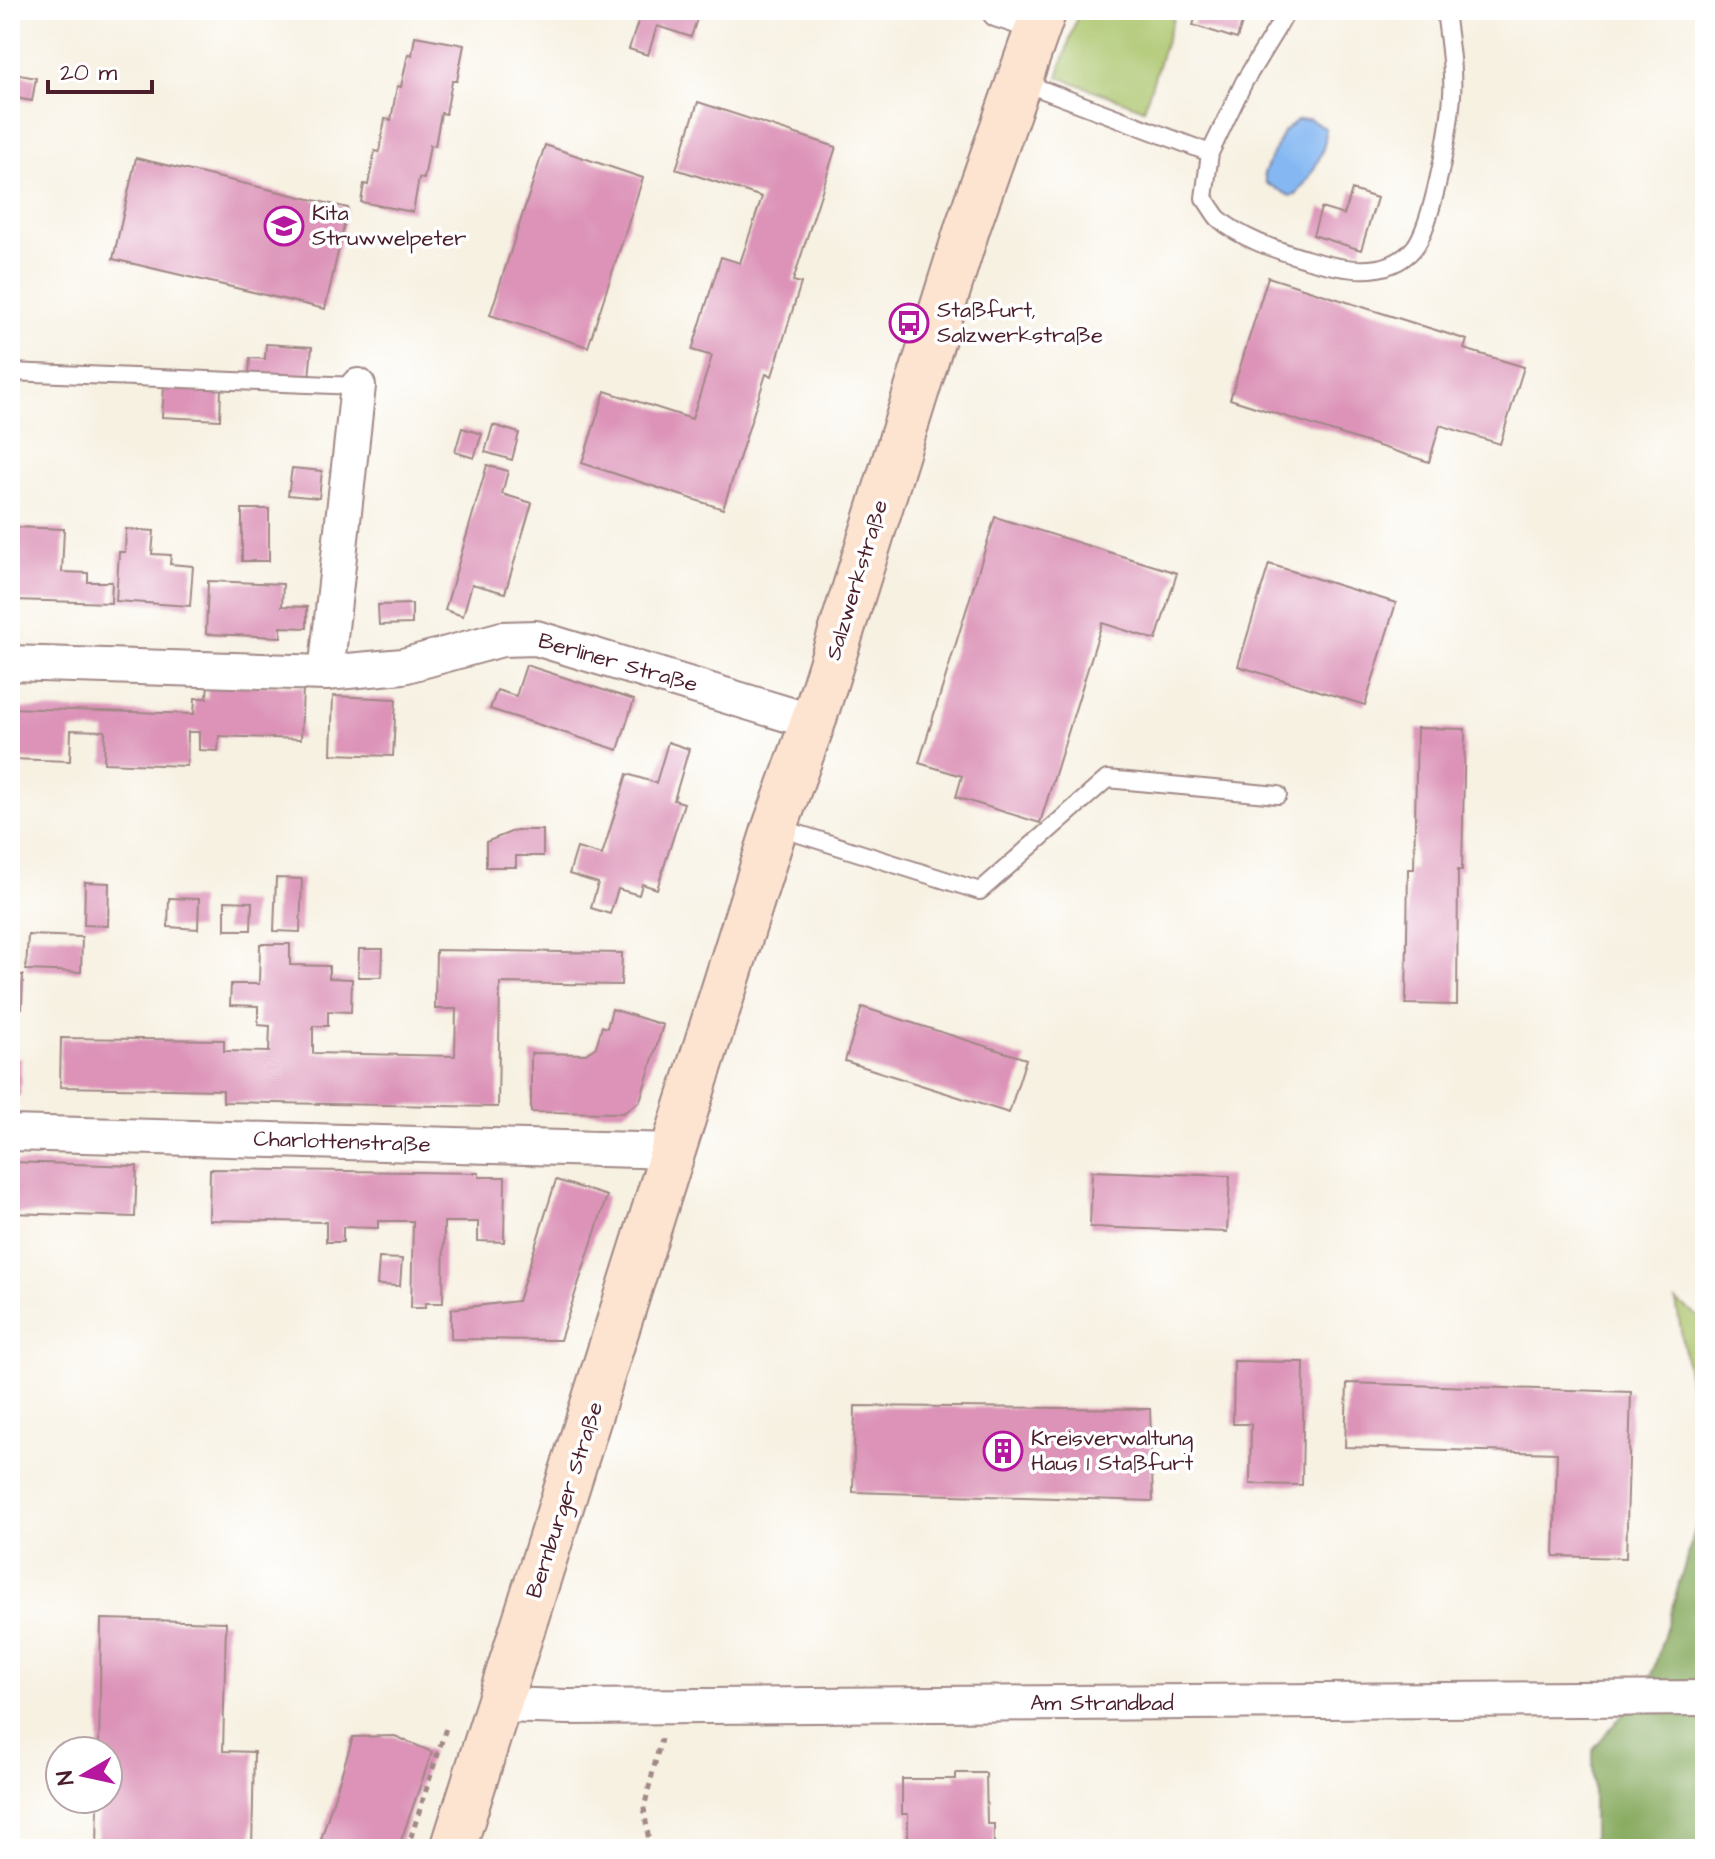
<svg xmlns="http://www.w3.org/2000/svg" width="1715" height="1859" viewBox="0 0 1715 1859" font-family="'Architects Daughter',sans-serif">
	<rect width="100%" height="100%" fill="#fff"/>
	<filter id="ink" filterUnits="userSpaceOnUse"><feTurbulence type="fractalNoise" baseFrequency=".0125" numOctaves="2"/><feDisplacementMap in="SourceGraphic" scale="16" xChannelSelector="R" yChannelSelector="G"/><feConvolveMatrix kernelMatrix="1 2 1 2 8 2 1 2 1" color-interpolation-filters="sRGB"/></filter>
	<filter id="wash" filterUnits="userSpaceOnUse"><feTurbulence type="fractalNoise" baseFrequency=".006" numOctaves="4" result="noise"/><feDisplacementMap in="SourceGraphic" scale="32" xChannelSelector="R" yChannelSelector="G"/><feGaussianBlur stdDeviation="1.8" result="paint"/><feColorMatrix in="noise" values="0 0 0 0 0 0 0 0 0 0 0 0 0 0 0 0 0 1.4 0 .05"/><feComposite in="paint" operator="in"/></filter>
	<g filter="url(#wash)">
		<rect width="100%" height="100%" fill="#f7f1e2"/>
		<path fill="#aac46a" stroke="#7a724a" stroke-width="2" d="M1079 10H1176L1144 109 1058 77Z
			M1676 1301 1705 1321V1473Z"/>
		<path fill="#87aa5e" stroke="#686444" stroke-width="2" d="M1705 1496V1849H1593V1749L1650 1682Z"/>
		<path fill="#85b8f2" stroke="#686c8e" stroke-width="2" d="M1309 119 1325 128C1329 149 1309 179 1296 195L1290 196 1266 183 1264 173 1283 132 1297 120Z"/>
		<g id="blocks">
			<path fill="#dc93b7" d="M642 10H700L691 37 657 26 648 55 629 49Z
				M1198 10H1246L1237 39 1193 25Z
				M415 36 464 45 457 81H452L446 114 441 113 435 146 430 145 424 179 419 178 413 212 361 202 364 184 368 185 375 151 379 152 385 119 391 120 397 86 401 87 408 54 412 55Z
				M10 73 36 78 32 101 10 97Z
				M698 102 836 147 793 281 801 283 772 376 766 374 723 509 582 463 605 391 692 419 712 356 692 350 721 257 740 263 762 197 676 169Z
				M545 145 643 178 588 347 490 315Z
				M136 158 348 208 325 309 113 259Z
				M1352 190 1377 198 1361 250 1313 235 1321 208 1344 215Z
				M1268 277 1467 340 1464 349 1524 367 1500 444 1440 425 1429 462 1230 399Z
				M266 344 312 347 309 378 249 373 250 358 265 359Z
				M164 386 221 389 220 420 162 417Z
				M493 425 519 433 512 460 485 452Z
				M462 428 482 434 474 458 455 452Z
				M487 465 508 471 502 494 532 503 505 593 472 584 463 616 445 610Z
				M292 468 322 471 319 498 288 495Z
				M242 509H269V561H242Z
				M995 517 1177 573 1156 640 1102 623 1040 823 956 797 962 776 919 763Z
				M15 527 64 529 62 572 88 573V582H112L111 603 13 600Z
				M126 529 154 531 152 554 171 555 170 564 193 566 190 606 116 601 119 552H125Z
				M1269 564 1396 603 1365 705 1238 666Z
				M208 581 283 584 282 606 307 607V628L281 627V637L206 634Z
				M412 604V624L379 625 378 605Z
				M526 665 634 700 618 750 490 709 497 690 516 696Z
				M208 683 303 687 301 739 219 736 218 751 199 750V732H188L187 766 104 763 105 731 71 730 70 761 10 759V708L194 714 195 698H207Z
				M333 696 396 699 393 756 331 754Z
				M1417 728 1465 729 1462 870H1458L1457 1005 1406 1004 1408 869H1414Z
				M668 742 689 749 674 800 684 803 657 889 642 884 639 895 618 889 610 914 591 908 598 883 569 874 577 848 602 855 627 774 656 783Z
				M516 830H543V856H516V867H486V842Z
				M276 878 302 879 300 932 274 931Z
				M85 882 109 883 108 926 84 925Z
				M169 898 199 899 198 929 168 927Z
				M225 901 252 902 251 930H225Z
				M28 935 82 937 81 972 26 970Z
				M260 944H290V965L329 966V978L352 979 351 1012 328 1011V1026H313V1053L455 1056 456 1009H435L436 950 622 953 621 985 500 983 498 1107 223 1102V1090L60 1087 61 1038 224 1040V1051L269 1052 270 1026 258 1025V1006L230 1005 231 984H259Z
				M359 949H383L382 977H358Z
				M10 975H23L22 1008H10Z
				M862 1007 1026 1059 1009 1113 845 1061Z
				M612 1009 663 1025 640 1101 623 1113 531 1112V1053L586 1054 596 1047 602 1026 607 1028Z
				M10 1057 21 1058 20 1096H10Z
				M10 1162 137 1166 135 1217 10 1213Z
				M210 1169 479 1173V1177H505L504 1242 478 1241V1222H444L443 1303H426L425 1308H411L413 1221H378V1228L343 1227V1242H326V1222L209 1220Z
				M1092 1171 1230 1176 1227 1232 1090 1227Z
				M556 1180 607 1196 560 1340 451 1339V1309L518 1301Z
				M379 1258 402 1259 400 1286 377 1285Z
				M1234 1361 1304 1362 1302 1485 1250 1484 1251 1424H1233Z
				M1347 1383 1631 1392 1626 1558 1554 1556 1557 1453 1345 1447Z
				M855 1406 1150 1409 1153 1501 853 1492Z
				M101 1619 226 1622 223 1751 254 1752 252 1849H97L98 1799H108V1751H99Z
				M395 1736 432 1752 398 1849H318L353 1737Z
				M956 1773H986L987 1824H994V1849H908V1814H902V1779H956Z"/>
		</g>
	</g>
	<g filter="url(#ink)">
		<use href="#blocks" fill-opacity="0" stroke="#a08886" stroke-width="2"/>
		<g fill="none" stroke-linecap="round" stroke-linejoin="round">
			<g stroke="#a08886" stroke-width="20">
				<path id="service" d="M1022 82 1210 153 1204 198C1209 204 1213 212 1218 218 1241 239 1277 250 1306 259 1340 269 1387 280 1414 248 1433 225 1450 126 1452 95 1454 67 1448 38 1445 10
					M1210 153 1244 82 1288 10
					M10 372 358 386
					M777 827 980 891 1107 779 1278 795"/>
			</g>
			<g stroke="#a08886" stroke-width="38">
				<path id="minor" d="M999 10 1039 23
					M10 663 326 673 403 666 502 639 536 638 813 722
					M326 673 358 386
					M10 1133 675 1151
					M500 1705 568 1707 1705 1698"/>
			</g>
			<g stroke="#a08886" stroke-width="48">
				<path id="secondary" d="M453 1849 775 827 813 722 968 226 1044 10"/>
			</g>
			<path stroke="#a08886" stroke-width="5" stroke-dasharray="6 6" stroke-linecap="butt" d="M407 1849 447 1725
				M650 1849 644 1808 661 1739"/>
			<use href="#service" stroke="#fff" stroke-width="16"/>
			<use href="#minor" stroke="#fff" stroke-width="34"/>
			<use href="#secondary" stroke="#fde4d0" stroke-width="44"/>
		</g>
	</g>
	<defs>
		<g id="school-ring" transform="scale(2)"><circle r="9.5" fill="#fff" stroke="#b5179e" stroke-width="1.5"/><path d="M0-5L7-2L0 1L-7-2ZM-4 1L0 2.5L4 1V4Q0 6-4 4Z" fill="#b5179e"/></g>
		<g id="bus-ring" transform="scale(2)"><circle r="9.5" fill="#fff" stroke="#b5179e" stroke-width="1.5"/><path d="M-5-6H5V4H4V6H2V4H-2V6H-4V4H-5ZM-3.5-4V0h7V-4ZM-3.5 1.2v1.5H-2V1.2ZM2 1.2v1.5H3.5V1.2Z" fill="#b5179e"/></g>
		<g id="building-ring" transform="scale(2)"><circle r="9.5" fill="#fff" stroke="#b5179e" stroke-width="1.5"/><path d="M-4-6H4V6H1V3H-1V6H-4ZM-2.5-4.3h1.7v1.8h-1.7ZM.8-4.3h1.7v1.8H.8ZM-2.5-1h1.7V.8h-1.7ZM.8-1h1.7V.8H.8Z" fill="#b5179e"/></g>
	</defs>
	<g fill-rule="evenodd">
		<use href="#school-ring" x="284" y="226"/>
		<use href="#bus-ring" x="909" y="323"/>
		<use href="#building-ring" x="1003" y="1451"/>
	</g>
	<g text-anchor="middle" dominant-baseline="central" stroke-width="7" stroke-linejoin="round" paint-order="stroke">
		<g font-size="22" fill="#4a1f2b" stroke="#fff" text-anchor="start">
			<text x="312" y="213">Kita<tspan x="312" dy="25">Struwwelpeter</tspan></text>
			<text x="937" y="310">Staßfurt,<tspan x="937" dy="25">Salzwerkstraße</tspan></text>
			<text x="1031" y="1438">Kreisverwaltung<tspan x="1031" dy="25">Haus 1 Staßfurt</tspan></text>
		</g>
		<g font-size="22" fill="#4a1f2b" stroke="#fff">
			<text transform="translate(857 580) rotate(-73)">Salzwerkstraße</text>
			<text transform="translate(618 663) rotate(16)">Berliner Straße</text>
			<text transform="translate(342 1142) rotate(2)">Charlottenstraße</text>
			<text transform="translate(565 1500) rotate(-72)">Bernburger Straße</text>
			<text x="1102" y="1703">Am Strandbad</text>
		</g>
	</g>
	<rect width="1715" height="1859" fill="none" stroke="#fff" stroke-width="40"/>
	<g transform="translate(84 1775) rotate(261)"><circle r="38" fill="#ffffff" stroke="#b7a5aa" stroke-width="2"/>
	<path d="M0-6L14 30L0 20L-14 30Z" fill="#b5179e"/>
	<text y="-12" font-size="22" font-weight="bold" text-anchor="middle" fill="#4a1f2b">N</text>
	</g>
	<path d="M48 80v12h104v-12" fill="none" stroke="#4a1f2b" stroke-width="4"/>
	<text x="60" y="80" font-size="24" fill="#4a1f2b" stroke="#ffffff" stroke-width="6" paint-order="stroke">20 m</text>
</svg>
